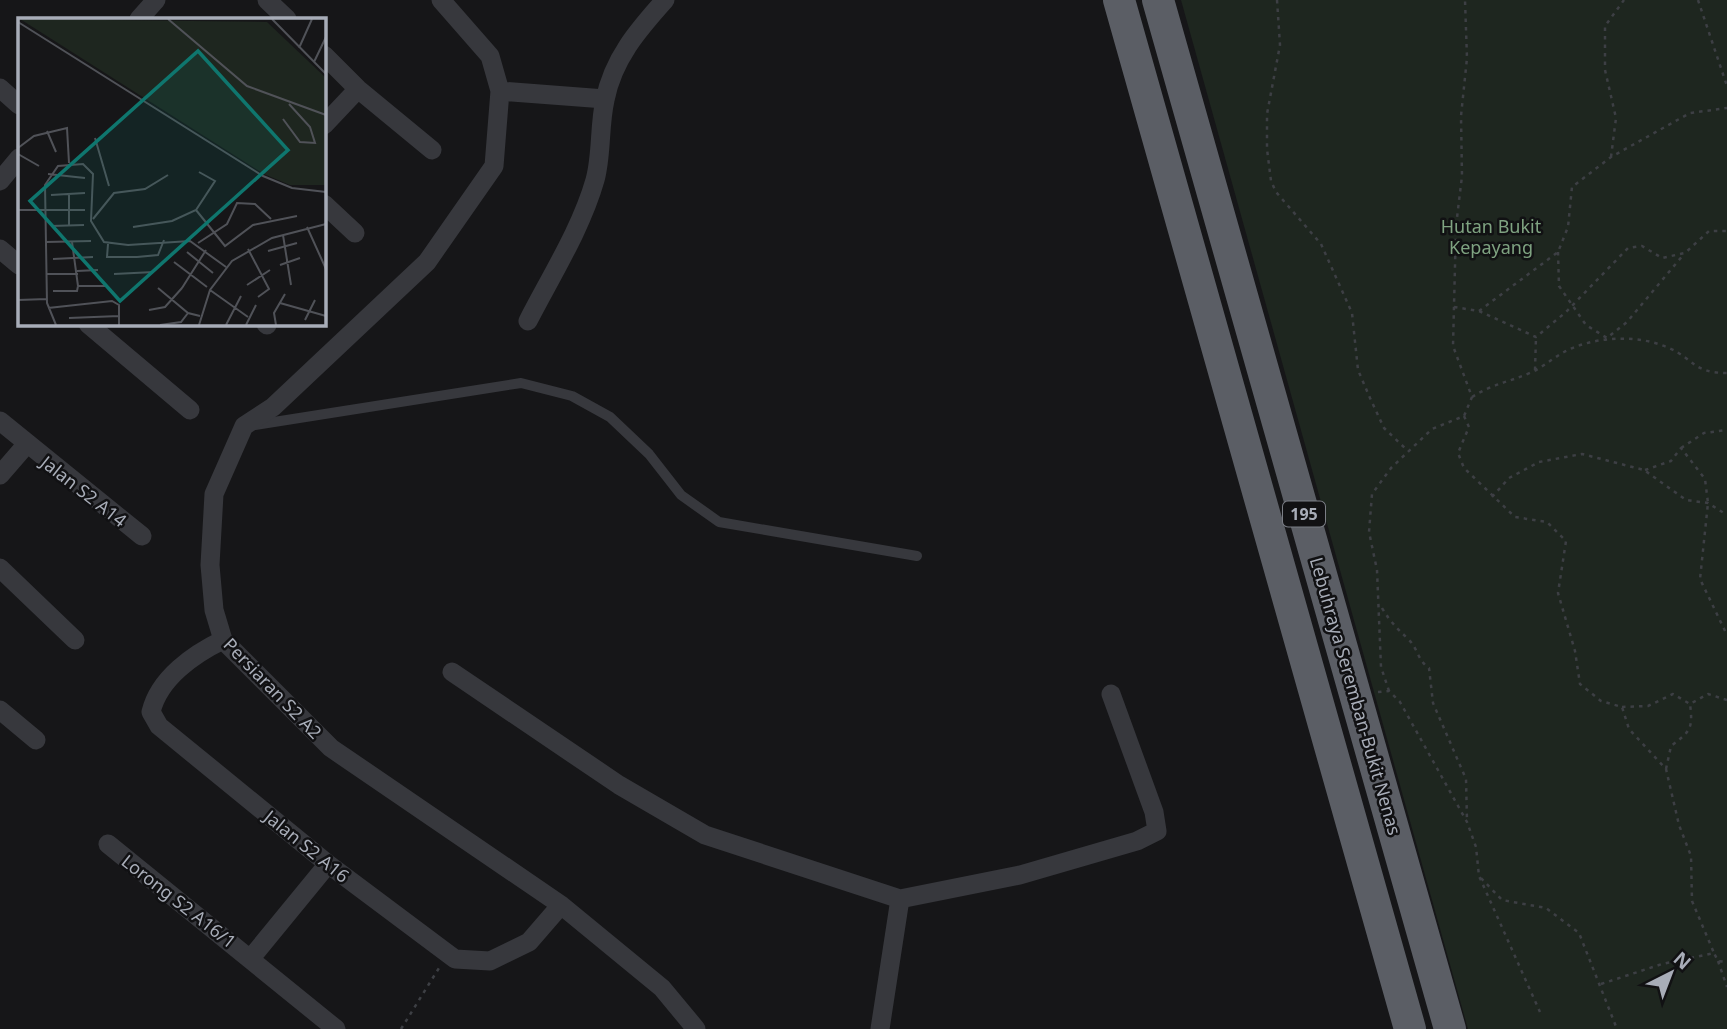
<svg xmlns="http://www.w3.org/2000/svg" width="1727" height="1029" viewBox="0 0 1727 1029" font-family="'Noto Sans',sans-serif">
	<rect width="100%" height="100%" fill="#161618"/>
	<path fill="#1e261f" d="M1181 0H1727V1029H1468Z"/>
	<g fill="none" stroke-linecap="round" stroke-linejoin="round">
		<path stroke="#3d3f44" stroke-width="2.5" stroke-dasharray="3.5 5" stroke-linecap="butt" d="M1277 0 1280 45 1267 114V149L1271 181 1276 192 1321 244 1352 313 1358 370 1370 398 1384 428 1408 451
			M1698 0 1727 86
			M1611 157 1616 118 1605 70V26L1624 0
			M1558 252 1559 286 1586 325 1607 338 1627 322 1684 254
			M1454 307 1479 311 1536 337 1566 312 1628 248 1642 246 1662 258 1685 253 1709 231H1727
			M1479 311 1558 252 1568 227 1572 187 1611 157 1690 113 1727 108
			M1535 370 1536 337
			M1472 397C1494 383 1510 382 1532 372 1543 367 1553 358 1564 352 1594 336 1638 334 1669 348 1694 359 1693 373 1727 373
			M1464 416 1469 427 1458 453 1464 468 1515 517 1547 522 1566 541 1558 593 1575 651 1580 684 1601 701 1622 707 1629 729 1666 769 1679 825 1691 856 1692 901 1714 953
			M1681 448 1704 433 1727 430
			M1645 470 1671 461 1681 448 1705 479 1708 503 1700 579 1727 635
			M1492 497 1509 478 1539 462 1582 454 1644 470 1686 500 1708 503 1727 515
			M1382 608C1390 622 1398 629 1409 640 1418 649 1418 661 1429 668L1433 703 1466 779 1467 821
			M1389 691 1381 667 1377 570 1369 532 1372 494 1391 468 1432 429 1464 416 1472 397 1453 346 1456 226 1462 176 1461 116 1467 58 1465 0
			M1378 692 1389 691 1400 702 1467 822 1476 847 1479 876 1540 1012
			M1622 707 1648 706 1673 694 1690 704 1708 694 1727 700
			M1666 769 1671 746C1691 731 1693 728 1690 704
			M1481 878 1502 900 1546 908 1579 933 1617 1029
			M1718 961 1727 987
			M1601 984 1662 964 1714 953 1718 961 1727 962
			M401 1029 439 968"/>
		<path stroke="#37383d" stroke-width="10" d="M255 425 521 383 572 396 610 417 649 454 681 495 719 522 917 556"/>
		<path stroke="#37383d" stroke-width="19" d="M267 0 287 19
			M441 0 490 56 500 91 494 166 427 262 273 407 244 426 214 494 210 565 214 610 223 640 331 748 561 905 662 988 696 1029
			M139 19 156 0
			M324 55 358 89 432 150
			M0 88 19 105
			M500 91 605 99
			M324 125 358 89
			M0 181 19 158
			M324 204 355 233
			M0 249 19 265
			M528 321C551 276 581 229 595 180 602 155 599 126 605 100 613 59 638 30 665 0
			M88 324 190 410
			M266 324 267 325
			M0 421 142 536
			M0 475 26 445
			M0 568 75 640
			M223 640C194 654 159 678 151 712L159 726 328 864 455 959 490 961 529 942 561 905
			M452 672 619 785 705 835 900 899 1020 875 1137 841 1157 831 1154 812 1111 694
			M0 710 36 740
			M108 844 336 1029
			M251 958 328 864
			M880 1029 900 899"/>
		<path stroke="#5b5e65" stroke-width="32" d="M1119 0 1410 1029
			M1158 0 1450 1029"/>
	</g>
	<g text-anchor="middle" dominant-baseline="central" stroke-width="5" stroke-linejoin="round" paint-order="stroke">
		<rect fill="#111113" stroke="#7b7e86" stroke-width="2" x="1283" y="501.5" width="42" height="25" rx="5"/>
		<g font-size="16" font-weight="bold" fill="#a8adb8">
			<text x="1304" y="514">195</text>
		</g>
		<g font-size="18" fill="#7fa381" stroke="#111113">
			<text x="1491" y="226">Hutan Bukit<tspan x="1491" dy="21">Kepayang</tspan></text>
		</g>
		<g font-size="18" fill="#a8adb8" stroke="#111113">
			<text transform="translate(84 491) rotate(38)">Jalan S2 A14</text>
			<text transform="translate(273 688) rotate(46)">Persiaran S2 A2</text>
			<text transform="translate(1356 696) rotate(74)">Lebuhraya Seremban-Bukit Nenas</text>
			<text transform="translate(307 846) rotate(39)">Jalan S2 A16</text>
			<text transform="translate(179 901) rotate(38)">Lorong S2 A16/1</text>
		</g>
	</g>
	<g transform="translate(18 18)">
		<rect width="308" height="308" fill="#161618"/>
		<path d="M2 1 249 4 308 60V167H272L246 156Z" fill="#1e261f"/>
		<path fill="none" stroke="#505258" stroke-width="2" d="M150 1 229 68 308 97M254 1 308 56M0 4 245 158 274 170 308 174M281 30 294 1M296 44 308 19M265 101 282 124 297 125 292 109 271 86M29 113 38 134M77 120 91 168M0 130 16 118 49 110 51 145M0 136 21 148M30 156 67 160M33 177 67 175M51 177V207M0 192H67M178 192 207 228 235 207 279 198M75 201 96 175 127 171 150 157M33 208 66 207M115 209 154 203 178 192 197 163 181 154M289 209 308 251M265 217 273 267M28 224 73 223M54 224 60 268M180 225 209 206 219 185 237 186 253 201M90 226 89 239H119L140 237 146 222M230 231 251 271 240 279M250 233 279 225M169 234 195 255M35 241 75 239M156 244 189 269M262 247 282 240M59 253 80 252M28 256H60M96 256 136 254M229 267 252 252M60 268H87M140 270 170 295 182 298M164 270 188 232M192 272 230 299M35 273H59L60 268M0 282 29 281M262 285 308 298M30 290 94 283 101 287V307M131 292 147 289 164 270M51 300 101 298M287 302 297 282M38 307 29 285 27 167 40 148 65 146 75 156 73 203 86 224 110 227 172 223 208 249M142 307 163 304 170 295M181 307 192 272 214 243 254 220 308 206M208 307 223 278M228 307 238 287M258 307 256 295 267 276"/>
		<path fill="#0f766e" fill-opacity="0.15" stroke="#0f766e" stroke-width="3.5" d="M180 33 270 132 102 283 12 183Z"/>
		<rect width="308" height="308" fill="none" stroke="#a8adb8" stroke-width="3.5"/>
	</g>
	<g transform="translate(1671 973) rotate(42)" stroke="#111113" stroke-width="5" paint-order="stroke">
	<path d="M0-5L12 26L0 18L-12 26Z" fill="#a8adb8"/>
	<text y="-10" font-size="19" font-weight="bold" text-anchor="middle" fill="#a8adb8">N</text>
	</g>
</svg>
